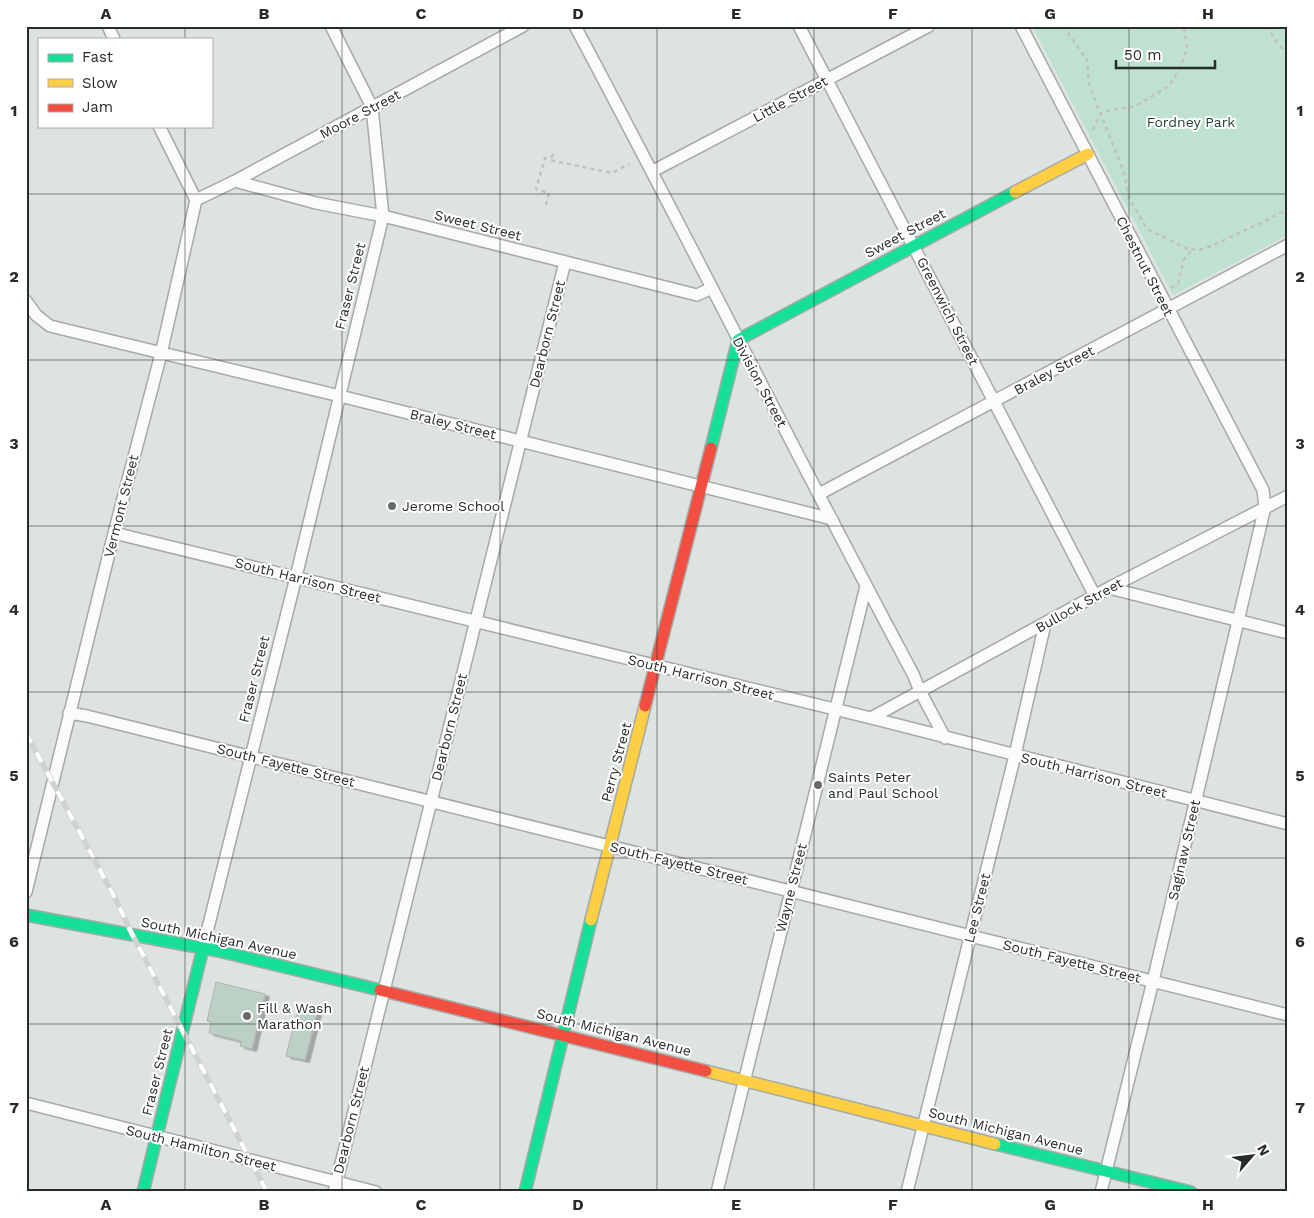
<svg xmlns="http://www.w3.org/2000/svg" width="1314" height="1218" viewBox="0 0 1314 1218" font-family="'Work Sans',sans-serif">
	<defs>
		<filter id="shadow"><feDropShadow dx="4.5" dy="2.5" stdDeviation="0" flood-color="#0004"/></filter>
	</defs>
	<rect width="100%" height="100%" fill="#dde3e0"/>
	<path fill="#bfe1cf" d="M1032 26H1288V235L1173 295Z"/>
	<path fill="#bdd0c6" stroke="#afb4b2" filter="url(#shadow)" d="M216 982 265 994 252 1049 240 1046 241 1041 209 1033 211 1022 207 1021Z
		M298 1008 317 1013 305 1060 286 1056Z"/>
	<g fill="none" stroke-linecap="round" stroke-linejoin="round">
		<g stroke="#a5aaa7" stroke-width="14">
			<path id="street" d="M108 26 114 39
				M575 26C690 241 798 459 913 674L920 691 945 738
				M799 26 1095 596
				M1021 26 1263 490 1265 507 1153 981 1101 1192
				M653 171 929 26
				M235 181 316 203 383 216 697 295 712 288
				M196 200 235 181 523 26
				M26 301 36 315 50 326 340 396 832 519
				M819 494 1288 245
				M114 533 871 718 1288 824
				M1109 588 1288 633
				M69 713 87 716 1288 1015
				M871 718 1109 588 1288 496
				M26 892 114 533 161 354 196 200 159 126
				M203 948 296 577 383 216 372 107 331 26
				M26 1103 376 1192
				M334 1192 565 262
				M717 1192 866 586
				M907 1192 1015 755 1045 624"/>
		</g>
		<g stroke="#a5aaa7" stroke-width="14">
			<path id="fast" d="M711 448 738 340 1015 192
				M26 915 219 951 380 990
				M995 1144 1191 1192
				M143 1192 203 948
				M525 1192 591 920"/>
		</g>
		<g stroke="#a5aaa7" stroke-width="14">
			<path id="slow" d="M1015 192 1088 154
				M591 920 645 706
				M706 1071 995 1144"/>
		</g>
		<g stroke="#a5aaa7" stroke-width="14">
			<path id="jam" d="M645 706 711 448
				M380 990 706 1071"/>
		</g>
		<path stroke="#c0c2c1" stroke-width="2.5" stroke-dasharray="4 4" stroke-linecap="butt" d="M1063 26 1087 60 1089 85 1124 172 1129 198 1147 229 1188 249 1199 250 1211 246 1263 222 1288 209
			M1267 26 1275 40 1288 55
			M1093 130 1100 114 1114 109 1134 107 1169 86 1180 68 1187 49 1184 26
			M553 154 550 160 612 173 629 164
			M546 205 549 193 536 189 545 158 550 160
			M1171 288 1178 284 1184 259 1193 249"/>
		<use href="#street" stroke="#fafbfa" stroke-width="11"/>
		<use href="#fast" stroke="#16e098" stroke-width="11"/>
		<use href="#slow" stroke="#ffcf43" stroke-width="11"/>
		<use href="#jam" stroke="#f24e42" stroke-width="11"/>
		<g stroke="#d0d2d1" stroke-width="5.5">
			<path id="rail" d="M26 733 115 898 132 934 267 1192"/>
		</g>
		<use href="#rail" stroke="#fff" stroke-width="4" stroke-dasharray="11" stroke-linecap="butt"/>
	</g>
	<path fill="none" stroke="#282c29" stroke-width="1" stroke-opacity="0.55" d="M185 26V39M342 26V1192M500 26V1192M657 26V1192M814 26V1192M972 26V1192M1129 26V1192M185 126V1192M26 194H1288M26 360H1288M26 526H1288M26 692H1288M26 858H1288M26 1024H1288"/>
	<g fill="#676c69" stroke="#fff" stroke-width="2">
		<circle cx="392" cy="506" r="5"/>
		<circle cx="818" cy="785" r="5"/>
		<circle cx="247" cy="1016" r="5"/>
	</g>
	<g text-anchor="middle" dominant-baseline="central" stroke-width="4" stroke-linejoin="round" paint-order="stroke">
		<g font-size="14" fill="#282c29" stroke="#fff">
			<text transform="translate(790 99) rotate(-28)">Little Street</text>
			<text transform="translate(360 114) rotate(-28)">Moore Street</text>
			<text transform="translate(478 225) rotate(14)">Sweet Street</text>
			<text transform="translate(905 233) rotate(-28)">Sweet Street</text>
			<text transform="translate(1145 266) rotate(63)">Chestnut Street</text>
			<text transform="translate(350 286) rotate(-76)">Fraser Street</text>
			<text transform="translate(948 311) rotate(63)">Greenwich Street</text>
			<text transform="translate(547 334) rotate(-76)">Dearborn Street</text>
			<text transform="translate(1054 370) rotate(-28)">Braley Street</text>
			<text transform="translate(760 382) rotate(62)">Division Street</text>
			<text transform="translate(453 424) rotate(14)">Braley Street</text>
			<text transform="translate(121 506) rotate(-76)">Vermont Street</text>
			<text transform="translate(308 580) rotate(14)">South Harrison Street</text>
			<text transform="translate(1079 605) rotate(-29)">Bullock Street</text>
			<text transform="translate(701 677) rotate(14)">South Harrison Street</text>
			<text transform="translate(254 679) rotate(-76)">Fraser Street</text>
			<text transform="translate(449 727) rotate(-76)">Dearborn Street</text>
			<text transform="translate(616 762) rotate(-75)">Perry Street</text>
			<text transform="translate(286 765) rotate(14)">South Fayette Street</text>
			<text transform="translate(1094 775) rotate(14)">South Harrison Street</text>
			<text transform="translate(1184 850) rotate(-77)">Saginaw Street</text>
			<text transform="translate(679 863) rotate(14)">South Fayette Street</text>
			<text transform="translate(791 888) rotate(-76)">Wayne Street</text>
			<text transform="translate(977 908) rotate(-76)">Lee Street</text>
			<text transform="translate(219 938) rotate(12)">South Michigan Avenue</text>
			<text transform="translate(1072 961) rotate(14)">South Fayette Street</text>
			<text transform="translate(614 1032) rotate(14)">South Michigan Avenue</text>
			<text transform="translate(157 1072) rotate(-76)">Fraser Street</text>
			<text transform="translate(351 1120) rotate(-76)">Dearborn Street</text>
			<text transform="translate(1006 1131) rotate(14)">South Michigan Avenue</text>
			<text transform="translate(201 1148) rotate(14)">South Hamilton Street</text>
		</g>
		<g font-size="14" fill="#1a3e2d" stroke="#fff">
			<text x="1191" y="122">Fordney Park</text>
		</g>
		<g font-size="14" fill="#282c29" stroke="#fff" text-anchor="start">
			<text x="402" y="506">Jerome School</text>
			<text x="828" y="777">Saints Peter<tspan x="828" dy="16">and Paul School</tspan></text>
			<text x="257" y="1008">Fill &amp; Wash<tspan x="257" dy="16">Marathon</tspan></text>
		</g>
	</g>
	<rect width="1314" height="1218" fill="none" stroke="#ffffff" stroke-width="55"/>
	<rect x="38" y="38" width="175" height="90" fill="#ffffff" stroke="#a9aba9"/>
	<rect x="48" y="54" width="25" height="8" fill="#16e098" stroke="#a9aba9"/>
	<text x="82" y="62" font-size="15" fill="#282c29">Fast</text>
	<rect x="48" y="79" width="25" height="8" fill="#ffcf43" stroke="#a9aba9"/>
	<text x="82" y="88" font-size="15" fill="#282c29">Slow</text>
	<rect x="48" y="104" width="25" height="8" fill="#f24e42" stroke="#a9aba9"/>
	<text x="82" y="112" font-size="15" fill="#282c29">Jam</text>
	<g transform="translate(1252 1156) rotate(62)" stroke="#ffffff" stroke-width="4" paint-order="stroke">
	<path d="M0-4L9 19L0 12L-9 19Z" fill="#282c29"/>
	<text y="-8" font-size="14" font-weight="bold" text-anchor="middle" fill="#282c29">N</text>
	</g>
	<path d="M1116 60v8h99v-8" fill="none" stroke="#282c29" stroke-width="2.5"/>
	<text x="1124" y="60" font-size="15" fill="#282c29" stroke="#ffffff" stroke-width="4" paint-order="stroke">50 m</text>
	<rect x="28" y="28" width="1258" height="1162" fill="none" stroke="#282c29" stroke-width="2"/>
	<g font-size="16" text-anchor="middle" font-weight="bold" fill="#282c29">
		<text x="106" y="19">A</text>
		<text x="264" y="19">B</text>
		<text x="421" y="19">C</text>
		<text x="578" y="19">D</text>
		<text x="736" y="19">E</text>
		<text x="893" y="19">F</text>
		<text x="1050" y="19">G</text>
		<text x="1208" y="19">H</text>
		<text x="14" y="116">1</text>
		<text x="1300" y="116">1</text>
		<text x="14" y="282">2</text>
		<text x="1300" y="282">2</text>
		<text x="14" y="449">3</text>
		<text x="1300" y="449">3</text>
		<text x="14" y="615">4</text>
		<text x="1300" y="615">4</text>
		<text x="14" y="781">5</text>
		<text x="1300" y="781">5</text>
		<text x="14" y="947">6</text>
		<text x="1300" y="947">6</text>
		<text x="14" y="1113">7</text>
		<text x="1300" y="1113">7</text>
		<text x="106" y="1210">A</text>
		<text x="264" y="1210">B</text>
		<text x="421" y="1210">C</text>
		<text x="578" y="1210">D</text>
		<text x="736" y="1210">E</text>
		<text x="893" y="1210">F</text>
		<text x="1050" y="1210">G</text>
		<text x="1208" y="1210">H</text>
	</g>
</svg>
